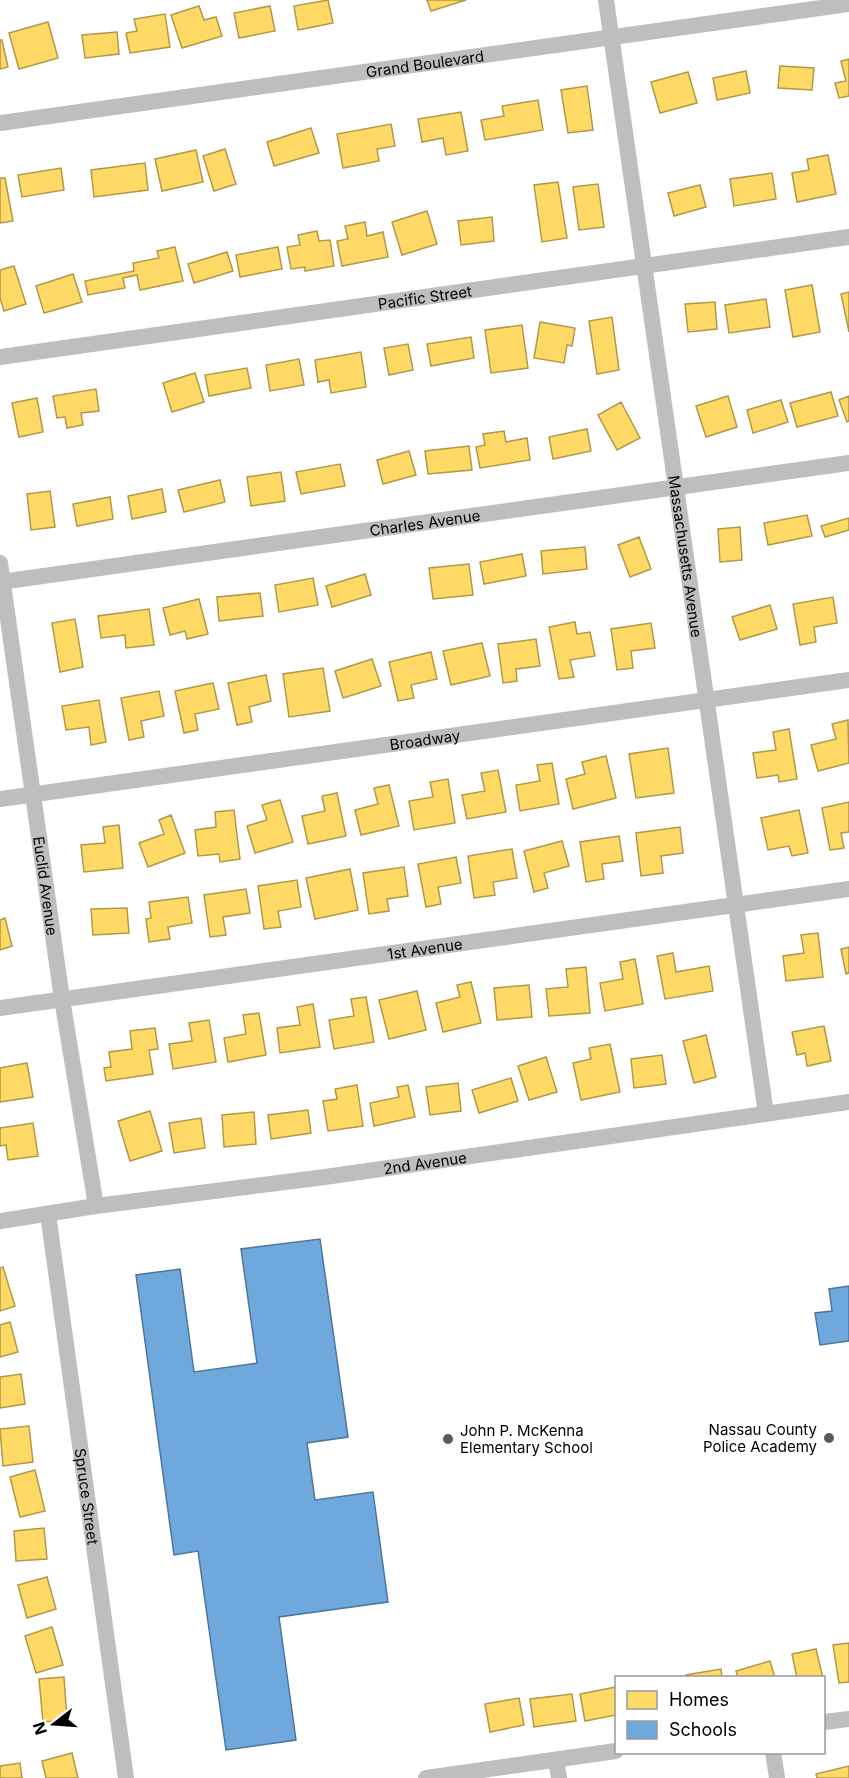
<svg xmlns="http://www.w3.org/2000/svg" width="849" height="1778" viewBox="0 0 849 1778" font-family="Inter,sans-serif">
	<rect width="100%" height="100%" fill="#fff"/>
	<path fill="#ffd966" stroke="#b29847" stroke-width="1.5" d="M328 0 333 23 298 30 294 6Z
		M427 0H466L431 11Z
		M199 6 204 20 216 17 222 36 182 48 171 15Z
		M270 6 275 31 239 38 234 13Z
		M165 14 170 47 130 53 126 33 137 31 134 19Z
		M48 22 58 58 19 69 9 33Z
		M117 32 119 54 85 58 82 35Z
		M0 40H2L8 67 0 69Z
		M849 59V96L839 98 835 83 846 81 841 61Z
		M780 66 814 68 812 90 778 88Z
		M746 71 750 93 717 100 713 78Z
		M688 72 697 103 660 113 651 82Z
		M587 86 593 130 568 133 561 90Z
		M538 100 543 130 485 140 481 120 504 116 502 106Z
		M461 112 468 151 446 155 443 138 422 142 418 119Z
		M391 124 395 146 377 149 379 161 343 168 337 134Z
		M311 128 319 153 274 166 267 142Z
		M225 149 236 184 214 191 203 156Z
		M196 150 203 182 162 191 155 159Z
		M828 155 836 194 797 202 792 173 809 170 807 159Z
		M145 163 148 190 94 197 91 170Z
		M61 168 64 190 22 197 18 175Z
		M772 173 776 199 734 206 730 179Z
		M0 178H5L13 221 0 223Z
		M558 182 567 238 542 242 534 185Z
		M598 184 604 227 579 230 573 187Z
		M700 185 706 207 674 216 668 193Z
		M427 211 437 244 402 255 392 222Z
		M492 217 494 241 461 245 458 221Z
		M365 222 367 236 383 232 388 257 342 266 337 241 348 239 345 226Z
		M317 231 319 241 330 240 334 266 305 271V267L291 269 287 247 300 245 298 235Z
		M175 247 183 281 140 290 137 275 123 278 125 288 88 295 85 281 134 271 133 263 159 258 157 251Z
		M278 247 282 269 240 277 236 255Z
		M227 252 233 271 194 283 188 264Z
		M14 266 26 304 4 311 0 298V270Z
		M73 274 82 302 44 313 36 286Z
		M812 285 820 332 793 337 785 290Z
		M849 292V332L841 294Z
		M766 299 770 327 729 333 725 305Z
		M715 302 717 329 688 332 685 304Z
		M612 317 619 370 597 374 589 321Z
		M540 322 575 328 572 346 567 345 564 363 534 358Z
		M522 325 528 368 491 373 485 330Z
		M471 337 474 358 431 366 427 344Z
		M408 344 413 370 389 375 384 348Z
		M361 352 366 387 331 393 329 380 318 382 315 360Z
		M299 359 304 385 270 391 266 365Z
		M247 368 251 388 209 396 205 375Z
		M195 373 204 402 172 412 163 383Z
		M96 389 99 411 81 413 83 425 67 428 65 417 57 418 53 396Z
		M831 392 838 416 797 427 790 403Z
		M728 396 737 427 706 437 696 406Z
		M849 396V421L847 422 839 400Z
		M37 398 43 432 19 437 12 403Z
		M781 400 788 422 753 433 747 410Z
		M621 402 640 438 617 450 598 415Z
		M587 429 591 451 553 459 549 437Z
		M504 431 506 442 527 438 530 460 480 468 476 447 485 445 483 434Z
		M469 446 472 470 428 474 425 451Z
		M409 451 416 475 383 484 377 460Z
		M340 464 345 486 301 494 296 472Z
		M281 472 285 501 251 506 247 477Z
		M220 480 225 502 184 512 178 490Z
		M162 489 166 512 132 519 128 496Z
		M50 491 55 527 31 530 27 494Z
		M110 497 113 519 77 526 73 504Z
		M807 515 812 536 768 545 764 523Z
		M849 518V530L825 537 821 526Z
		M740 527 742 560 720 562 718 529Z
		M639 537 651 569 630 577 618 545Z
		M585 547 587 569 543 574 541 551Z
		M522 554 526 576 484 584 480 562Z
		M469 564 473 595 433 599 429 568Z
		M365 574 371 595 332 607 326 586Z
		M313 578 318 605 279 612 275 585Z
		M260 593 263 616 219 621 217 597Z
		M833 597 837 623 814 627 816 642 800 645 793 604Z
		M199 599 208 634 187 639 185 631 170 635 163 608Z
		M770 605 777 629 740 640 732 617Z
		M149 609 154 645 126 648 125 635 101 638 98 616Z
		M75 619 83 667 60 672 52 623Z
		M575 622 577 634 590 632 595 656 570 660 574 677 559 679 549 627Z
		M651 623 655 648 631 651 633 668 617 670 611 629Z
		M536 639 540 666 516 669 517 681 503 683 498 644Z
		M482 643 490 676 451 685 443 651Z
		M431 652 437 679 411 685 414 698 398 701 389 662Z
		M372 659 381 686 343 698 335 671Z
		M323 668 330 711 289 717 283 674Z
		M266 675 271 701 249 707 252 722 237 725 228 683Z
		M213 683 219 709 195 714 198 730 184 733 175 691Z
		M159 691 164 716 141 721 144 737 129 740 121 698Z
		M99 700 106 742 91 745 89 727 66 730 62 706Z
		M848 720 849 763 818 771 811 745 836 739 832 724Z
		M789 729 797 779 779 782 778 775 757 778 753 753 776 750 773 732Z
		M668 748 674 793 636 798 629 754Z
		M606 756 616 798 573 809 566 779 585 774 582 762Z
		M552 763 559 804 520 811 516 785 540 781 537 765Z
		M498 770 506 812 467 819 462 795 485 791 481 773Z
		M448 779 455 823 414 830 409 801 433 797 430 782Z
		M389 785 399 826 361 835 355 810 378 804 374 788Z
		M337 793 346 836 308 844 302 816 325 811 322 796Z
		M280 800 293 842 255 853 247 826 267 820 262 805Z
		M849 802V832L841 833 844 848 830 850 822 808Z
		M234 810 240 859 220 862 219 854 198 856 195 830 216 827 215 812Z
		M799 810 808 853 792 856 789 846 768 850 761 818Z
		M171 815 185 853 148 867 139 843 164 834 159 820Z
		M119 825 123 868 84 872 81 845 105 843 103 827Z
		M680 827 683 853 661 856 663 873 641 876 636 833Z
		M619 836 623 861 602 864 604 879 586 882 580 842Z
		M562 841 569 866 544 873 548 888 534 892 524 851Z
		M512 849 517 878 493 882 495 895 474 898 468 856Z
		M456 857 461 883 438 887 441 904 426 907 418 864Z
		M404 867 408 896 387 899 389 911 369 914 363 873Z
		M350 869 358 910 315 919 306 878Z
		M297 880 301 907 278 911 281 927 264 929 258 886Z
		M246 889 250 913 223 917 226 935 210 937 204 895Z
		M188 897 192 923 168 927 170 939 149 942 146 919 151 918 149 902Z
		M127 908 129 933 93 935 91 909Z
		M5 918 12 946 0 950V920Z
		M818 933 823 977 786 981 783 956 804 953 801 935Z
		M849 947V973L846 974 841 949Z
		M673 953 676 972 709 966 713 991 665 999 657 956Z
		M635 959 643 1004 605 1011 600 983 623 979 620 962Z
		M586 967 590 1013 549 1016 546 989 568 987 566 969Z
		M471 982 481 1023 443 1032 436 1003 460 997 457 985Z
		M529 985 532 1017 497 1020 494 988Z
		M417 991 426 1030 389 1039 379 1000Z
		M366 997 374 1042 334 1049 329 1020 354 1016 351 999Z
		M313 1004 320 1047 280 1053 277 1028 300 1025 297 1007Z
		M259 1013 266 1055 228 1062 224 1038 246 1034 243 1015Z
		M209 1020 216 1062 173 1069 169 1044 192 1041 189 1023Z
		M824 1026 831 1061 807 1066 805 1053 797 1055 792 1032Z
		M155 1028 158 1049 149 1050 153 1074 106 1081 104 1068 111 1067 109 1052 132 1049 130 1031Z
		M706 1035 716 1077 694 1083 683 1041Z
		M610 1044 620 1092 581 1100 573 1063 591 1059 589 1048Z
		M662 1055 666 1084 634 1088 631 1059Z
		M546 1057 557 1092 529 1100 518 1066Z
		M27 1063 33 1097 0 1102V1068Z
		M511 1078 518 1101 479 1113 472 1090Z
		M458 1083 461 1111 430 1115 426 1087Z
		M357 1085 363 1126 328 1131 323 1101 337 1099 335 1089Z
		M408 1085 415 1117 374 1126 370 1103 399 1097 397 1087Z
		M308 1110 311 1133 271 1139 268 1115Z
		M150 1111 162 1151 130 1161 118 1121Z
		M254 1112 256 1144 224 1147 222 1115Z
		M201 1118 205 1148 174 1153 169 1123Z
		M33 1123 38 1156 8 1160 6 1145 0 1146V1128Z
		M3 1267 15 1306 0 1311V1268Z
		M10 1322 18 1352 0 1357V1325Z
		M21 1374 25 1404 0 1408V1377Z
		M29 1426 33 1462 3 1466 0 1429Z
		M35 1470 45 1511 20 1517 10 1477Z
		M44 1528 47 1559 16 1561 14 1531Z
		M47 1577 56 1609 27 1618 18 1585Z
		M52 1627 63 1665 36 1673 25 1636Z
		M849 1643V1682L839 1683 833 1645Z
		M816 1649 823 1678H797L792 1654Z
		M770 1661 775 1678H738L736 1671Z
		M721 1669 722 1678H686V1675Z
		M64 1677 67 1720 43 1722 39 1679Z
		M616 1687V1715L585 1721 580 1694Z
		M572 1694 576 1721 534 1727 530 1699Z
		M519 1698 524 1725 490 1732 485 1704Z
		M72 1753 78 1778H46L42 1761Z
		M20 1763 22 1778H0V1766Z
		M849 1766V1778H817L816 1774Z"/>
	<path fill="#6fa8dc" stroke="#4e769a" stroke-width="1.5" d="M320 1239 348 1437 307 1443 315 1500 373 1492 388 1602 279 1617 296 1740 226 1750 198 1551 174 1555 136 1275 180 1269 194 1372 257 1363 241 1249Z
		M849 1286V1341L820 1345 815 1313 832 1311 829 1289Z"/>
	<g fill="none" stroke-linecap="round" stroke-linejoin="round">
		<g stroke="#bebebe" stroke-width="16">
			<path id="s1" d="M606 0 766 1114"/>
			<path id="s2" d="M0 123 849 4"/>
			<path id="s3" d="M0 357 849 237"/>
			<path id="s4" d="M0 563 62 999 96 1206"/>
			<path id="s5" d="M0 582 849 463"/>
			<path id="s6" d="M0 799 849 680"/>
			<path id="s7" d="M0 1008 849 889"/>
			<path id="s8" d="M48 1214 126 1778"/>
			<path id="s9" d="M0 1221 96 1206 325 1177 849 1102"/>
			<path d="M824 1722 849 1719"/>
			<path d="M773 1752 777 1778"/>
			<path d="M556 1760 559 1778"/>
			<path d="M426 1778 616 1751"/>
		</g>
	</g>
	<g fill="#595959" stroke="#fff" stroke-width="2">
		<circle cx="829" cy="1438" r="6"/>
		<circle cx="448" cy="1439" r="6"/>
	</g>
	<g text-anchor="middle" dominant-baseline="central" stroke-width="6" stroke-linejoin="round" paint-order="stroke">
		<g font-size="15" fill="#000" stroke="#fff">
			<text stroke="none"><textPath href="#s2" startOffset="429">Grand Boulevard</textPath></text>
			<text stroke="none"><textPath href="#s3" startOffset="429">Pacific Street</textPath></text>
			<text stroke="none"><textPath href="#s5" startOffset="429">Charles Avenue</textPath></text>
			<text stroke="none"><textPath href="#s1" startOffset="562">Massachusetts Avenue</textPath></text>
			<text stroke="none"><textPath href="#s6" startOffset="429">Broadway</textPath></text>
			<text stroke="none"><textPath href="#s4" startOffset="326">Euclid Avenue</textPath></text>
			<text stroke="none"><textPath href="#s7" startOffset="429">1st Avenue</textPath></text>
			<text stroke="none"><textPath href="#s9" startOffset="429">2nd Avenue</textPath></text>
			<text stroke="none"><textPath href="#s8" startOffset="285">Spruce Street</textPath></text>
		</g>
		<g font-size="15" fill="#000" stroke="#fff" text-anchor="end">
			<text x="817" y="1429">Nassau County<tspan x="817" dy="17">Police Academy</tspan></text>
			<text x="460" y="1430" text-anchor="start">John P. McKenna<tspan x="460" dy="17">Elementary School</tspan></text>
		</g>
	</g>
	<rect x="615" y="1676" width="210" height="78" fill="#ffffff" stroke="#999999" stroke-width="1.5"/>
	<rect x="627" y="1691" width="30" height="18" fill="#ffd966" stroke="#999999" stroke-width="1.5"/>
	<text x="669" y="1706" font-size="18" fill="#000000">Homes</text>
	<rect x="627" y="1721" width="30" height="18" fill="#6fa8dc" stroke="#999999" stroke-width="1.5"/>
	<text x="669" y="1736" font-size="18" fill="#000000">Schools</text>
	<g transform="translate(54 1724) rotate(253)" stroke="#ffffff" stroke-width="4.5" paint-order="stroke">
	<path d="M0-4.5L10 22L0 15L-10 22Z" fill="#000000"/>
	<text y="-9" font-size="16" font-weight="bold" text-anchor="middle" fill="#000000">N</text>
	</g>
</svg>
